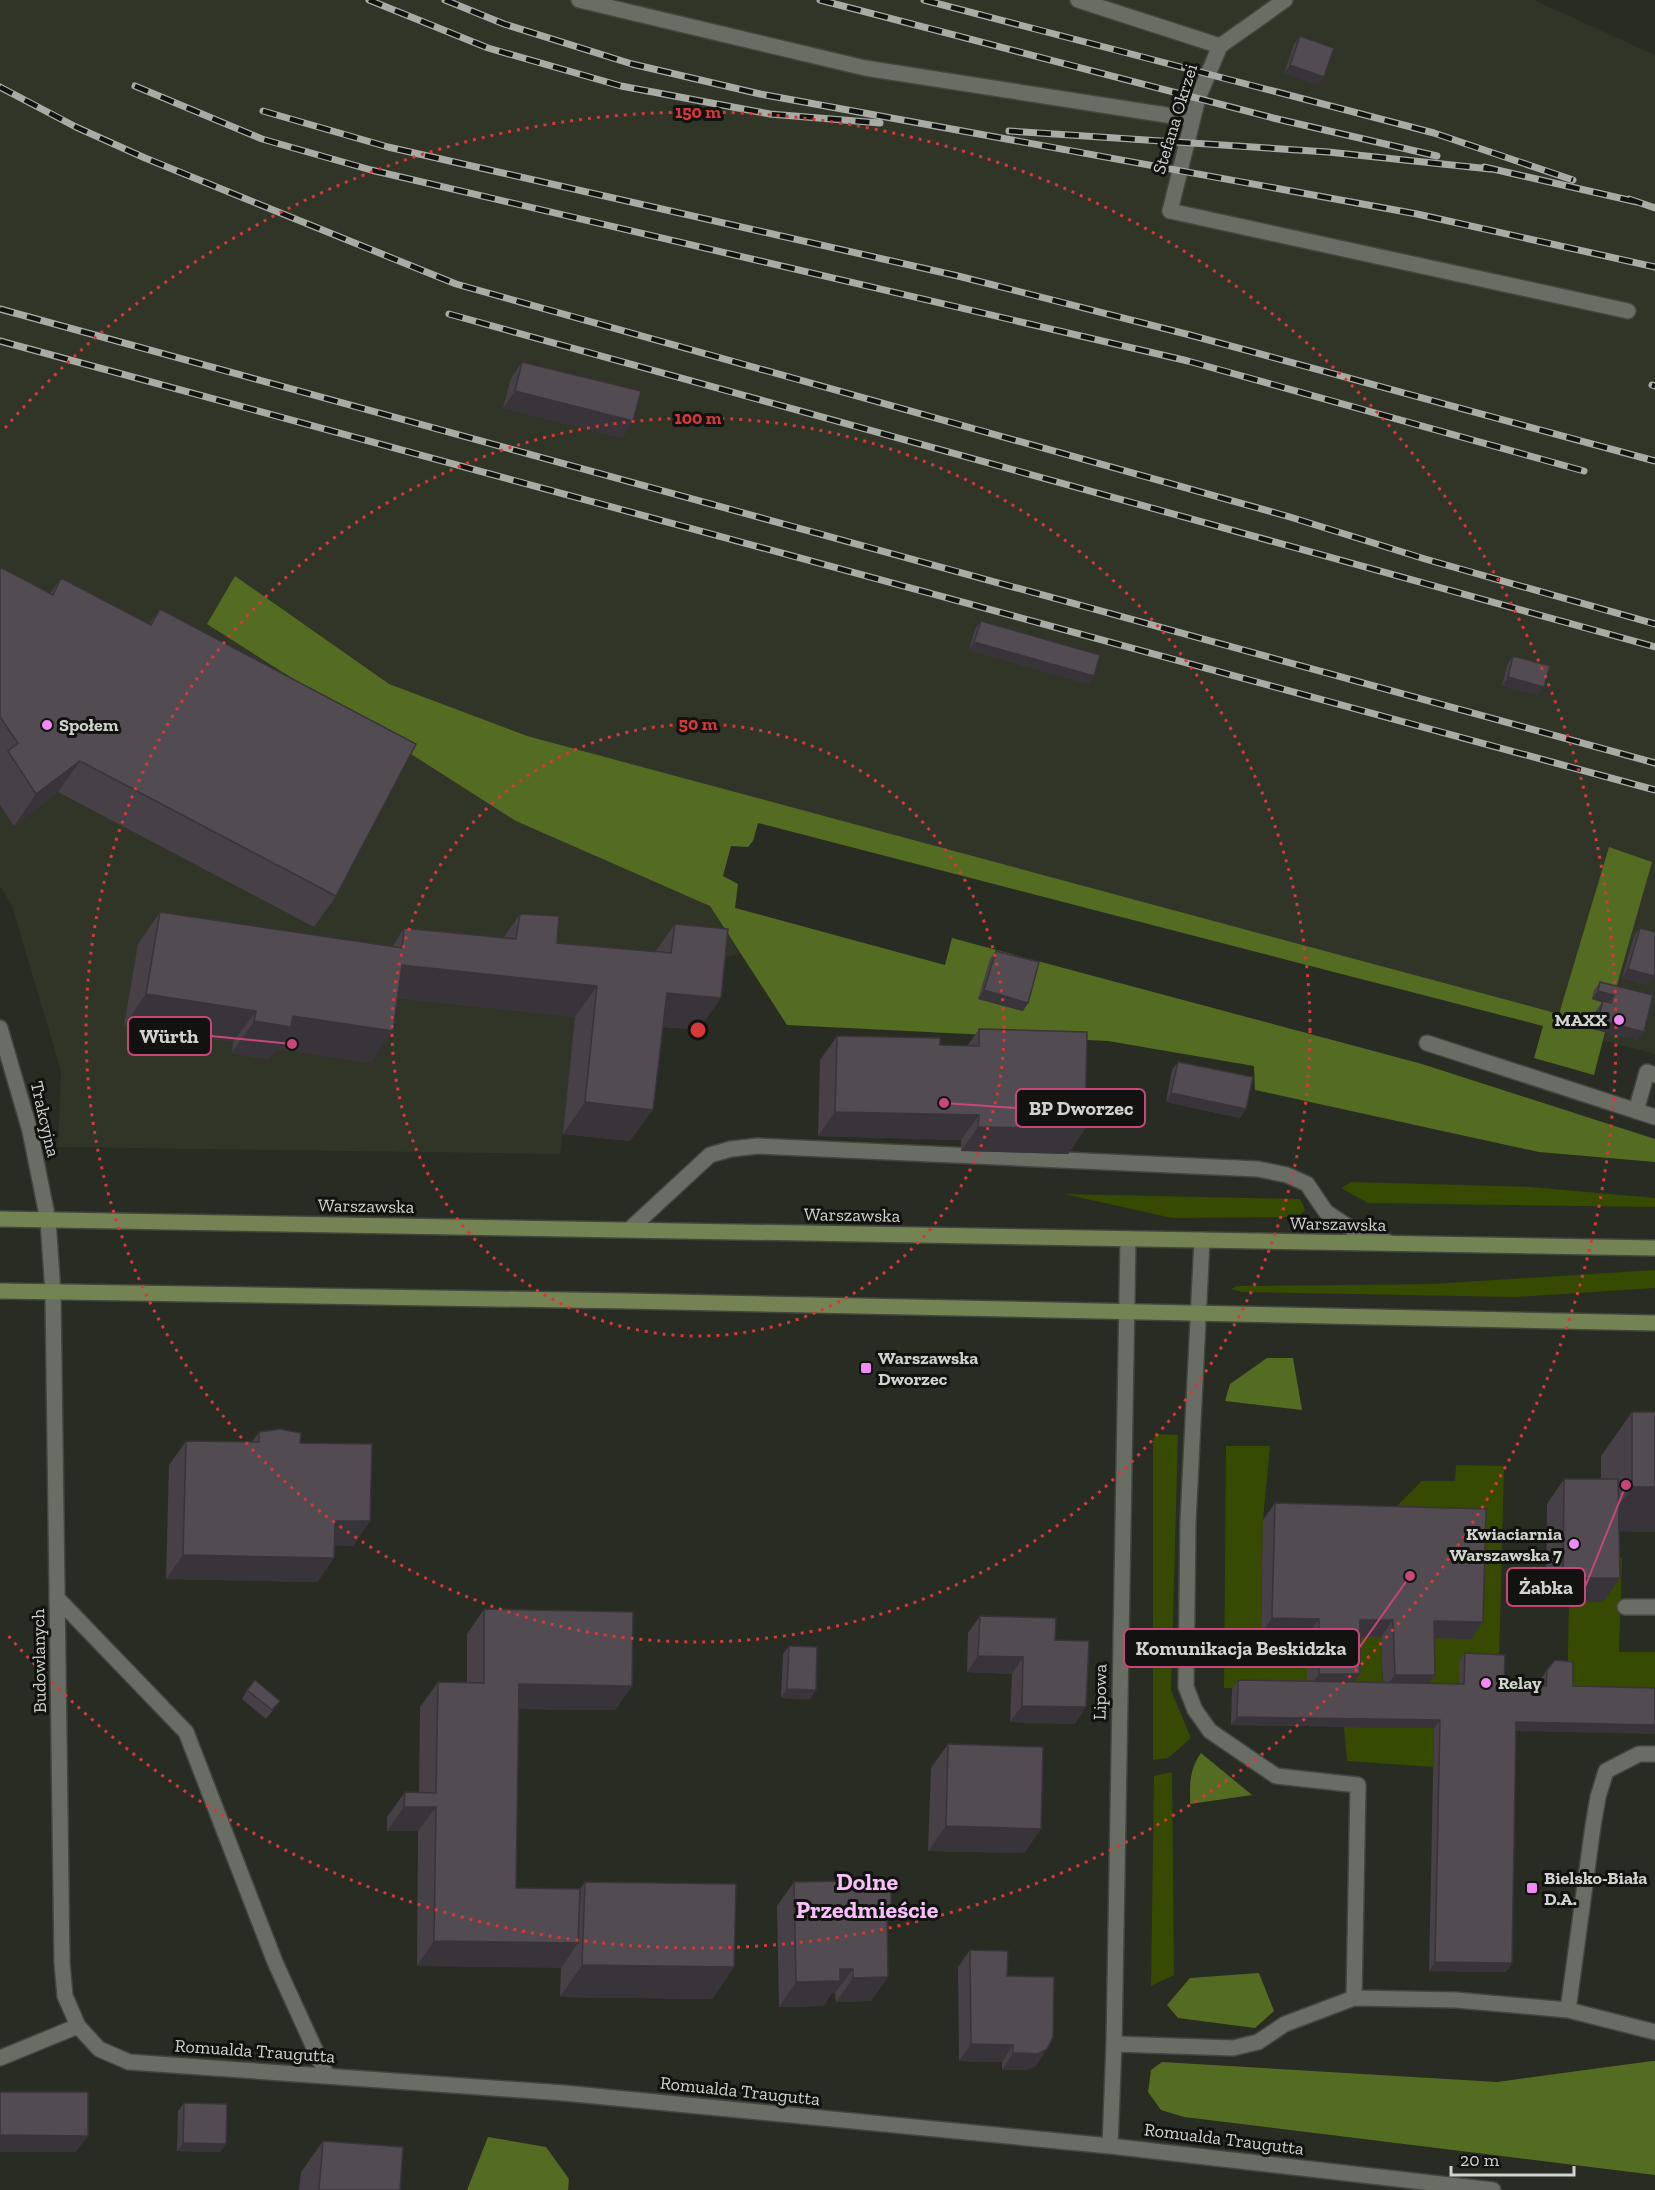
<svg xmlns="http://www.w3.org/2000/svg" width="1655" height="2190" viewBox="0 0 1655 2190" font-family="'Zilla Slab',serif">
	<rect width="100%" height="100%" fill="#282c23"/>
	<path fill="#303527" d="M0 0H1534L1655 55V1054L739 817 710 906 740 954 706 961 699 1030 645 1025 630 1141 563 1134 560 1154 58 1147 61 1071 12 906 0 886Z"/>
	<path fill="#364a02" d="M1351 1182 1531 1187 1655 1198V1207L1368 1203 1341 1188Z
		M1064 1194 1300 1199 1305 1210 1298 1217 1172 1218Z
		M1655 1270V1288L1515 1297 1242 1292 1231 1289 1237 1286 1432 1284Z
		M1155 1434 1178 1435 1171 1690 1191 1738 1168 1758 1153 1760V1441Z
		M1226 1446H1270L1263 1520 1261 1634 1307 1636V1690L1224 1688Z
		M1456 1465 1504 1466 1499 1663 1458 1693 1423 1692 1394 1509 1422 1481H1455Z
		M1601 1558H1622L1619 1652H1655V1696L1567 1695 1569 1602Z
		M1348 1636 1381 1637 1383 1691H1348Z
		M1344 1727 1434 1728 1433 1767 1347 1761Z
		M1172 1772 1174 1975 1151 1986 1154 1776Z"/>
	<path fill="#546c22" d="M235 576 389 684 527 736 1559 1014 1609 847 1652 862 1614 995 1592 999 1608 1004 1597 1009 1592 1028 1605 1032 1594 1075 1534 1058 1543 1026 758 823 753 841 748 847 731 846 723 876 738 884 735 908 945 965 952 938 1422 1064 1655 1139V1162L1539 1152 1255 1090 1254 1066 1108 1041 787 1025 710 906 516 821 207 624Z
		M1267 1358H1293L1302 1410 1225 1401 1230 1384Z
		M1201 1753 1252 1795 1190 1804C1190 1784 1189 1770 1201 1753Z
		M1259 1973 1274 2011 1255 2028 1178 2018 1167 2005 1190 1978Z
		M1652 2061H1655V2175L1184 2117 1161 2110 1148 2092 1151 2070 1162 2062 1497 2082Z
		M488 2137 546 2147 569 2179 568 2190H467Z"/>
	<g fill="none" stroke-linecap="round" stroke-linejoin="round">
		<g stroke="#43463f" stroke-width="18">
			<path id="lane" d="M579 0 865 68 1192 119
				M1078 0 1220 46
				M1170 211 1628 311
				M1427 1043 1655 1117
				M1636 1111 1647 1072 1655 1075
				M630 1229 710 1155 731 1149 758 1146 1258 1169 1287 1175 1307 1184 1326 1212 1350 1228 1388 1242
				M1202 1240 1188 1522 1186 1687 1195 1710 1210 1731 1276 1776 1358 1785 1354 1998
				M57 1598 186 1732 275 1962 327 2076
				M1625 1607H1655
				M1568 2010 1593 1826 1598 1797 1606 1771 1639 1754H1655
				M1114 2044 1233 2048 1258 2042 1285 2024 1354 1998 1456 2000 1568 2010 1655 2032"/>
		</g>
		<g stroke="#43463f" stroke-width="18">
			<path id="street" d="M1170 211 1198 98 1220 46 1285 0
				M0 1028 30 1131 48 1220 53 1293 62 1963 65 1996 78 2026
				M0 2058 78 2026 99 2049 129 2062 564 2093 1110 2146 1493 2190
				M1110 2146 1114 2044 1128 1239"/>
		</g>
		<g stroke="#43463f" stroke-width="18">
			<path id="secondary" d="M0 1219 1655 1248
				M0 1291 627 1301 1655 1323"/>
		</g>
		<use href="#lane" stroke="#696d64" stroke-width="15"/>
		<use href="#street" stroke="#696d64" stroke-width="15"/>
		<use href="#secondary" stroke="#748354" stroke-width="15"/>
		<g stroke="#a8aca5" stroke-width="7">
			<path id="rail" d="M369 0 488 48 621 86 770 114 880 123
				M445 0 504 24 632 64 760 94 1417 214 1655 267
				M820 0 1273 118 1437 156
				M924 0 1434 133 1573 180
				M135 86 262 139 371 170 1188 361 1584 471
				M0 87 76 127 145 158 456 284 1290 517 1425 559 1655 624
				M263 111 388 147 958 276 1190 335 1655 461
				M1009 131 1328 152 1490 169
				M1484 167 1637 202
				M1629 199 1655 208
				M0 309 1655 763
				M449 314 1655 647
				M0 341 1655 790
				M1652 385 1655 386"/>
		</g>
		<use href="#rail" stroke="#121310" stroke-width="4.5" stroke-dasharray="14" stroke-linecap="butt"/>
	</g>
	<path fill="#474047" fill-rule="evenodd" d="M1300 36 1324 77 1318 85 1284 73 1294 44Z
		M522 362 633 421 622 438 503 408 511 378Z
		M0 567 50 594 61 578 149 624 160 609 336 896 314 927 58 792 14 826 0 805Z
		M981 621 1094 676 1088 684 969 650 975 629Z
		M1513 656 1538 695 1502 686 1507 665Z
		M160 912 392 947 404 928 503 938 520 914 557 943 655 952 675 924 699 1030 663 1027 630 1141 563 1134 575 1017 397 998 371 1063 277 1049 269 1059 232 1053 233 1042 124 1026 138 944Z
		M1640 928 1648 985 1622 978 1634 936Z
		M996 951 1023 1011 978 999 990 959Z
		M1600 982 1653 995 1638 1040 1592 1029 1597 1009 1602 1002 1592 999 1594 990Z
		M979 1029 1085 1129 1068 1154 961 1151V1140L818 1136 820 1060 837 1036 940 1045H968Z
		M1178 1062 1240 1118 1166 1102 1172 1070Z
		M1632 1412 1655 1532 1619 1531 1603 1602H1546L1547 1504 1564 1479H1601V1456Z
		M259 1432 300 1443 370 1521 353 1546 335 1545 334 1558 317 1582 166 1579 169 1465 186 1441 252 1442Z
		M1275 1503 1471 1639 1434 1638 1435 1675 1429 1684H1459V1662L1465 1653 1504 1686H1541V1678L1547 1670 1573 1662 1516 1731 1512 1963 1506 1972 1429 1971 1434 1728 1231 1725 1232 1689 1238 1680 1307 1682V1636L1261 1634 1263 1520ZM1360 1637H1381L1383 1683 1354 1682 1360 1674Z
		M484 1609 632 1686 615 1710 519 1709 516 1888 580 1889 585 1882 734 1967 712 1999 560 1997 561 1967 417 1966 418 1831H387V1817L405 1792 419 1793 420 1707 438 1682H467V1634Z
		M980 1616 1055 1640 1075 1724 1010 1722 1012 1674 967 1672 968 1633Z
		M789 1646 816 1690 810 1699 781 1698 783 1654Z
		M247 1690 274 1709 266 1719 242 1699Z
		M948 1744 1041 1829 1024 1853 928 1851 931 1768Z
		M794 1882 887 1919 888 1977 871 2001 836 2002 835 1993H832L823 2006 779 2007 777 1906Z
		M970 1950 1007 1976 1036 2066 1026 2070H1002V2062L959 2061 958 1967Z
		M184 2103 226 2144 220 2152 177 2151 178 2111Z
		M323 2141 400 2190H299L301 2172Z"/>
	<path fill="#393439" d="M1290 65 1324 77 1318 85 1284 73Z
		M515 391 633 421 622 438 503 408Z
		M974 642 1094 676 1088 684 969 650Z
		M1508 677 1544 687 1538 695 1502 686Z
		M80 761 58 792 14 826 36 794Z
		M402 965 597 986 575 1017 380 996Z
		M1628 969 1654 976 1648 985 1622 978Z
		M984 990 1028 1003 1023 1011 978 999Z
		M1598 991 1614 995 1608 1004 1592 999Z
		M667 993 721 998 699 1030 645 1025Z
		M146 994 256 1011 233 1042 124 1026Z
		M293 1016 393 1031 371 1063 277 1049 269 1059 232 1053 254 1021Z
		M1598 1020 1644 1032 1638 1040 1592 1029Z
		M1171 1093 1246 1109 1240 1118 1166 1102Z
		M585 1102 653 1110 630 1141 563 1134Z
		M835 1112 979 1115 961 1140 818 1136Z
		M978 1127 1085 1129 1068 1154 961 1151Z
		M1632 1487H1655V1532L1601 1531Z
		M335 1521H370L353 1546 318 1545Z
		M183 1555 334 1558 317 1582 166 1579Z
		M1563 1578H1620L1603 1602H1546Z
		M1272 1618 1319 1619 1307 1636 1261 1634Z
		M1360 1620H1393L1381 1637 1348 1636Z
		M1434 1621 1483 1622 1471 1639 1422 1638Z
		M978 1656 1023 1657 1012 1674 967 1672Z
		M1319 1674H1360L1348 1691 1307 1690Z
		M1395 1675H1435L1423 1692 1383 1691Z
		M519 1684 632 1686 615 1710 502 1709Z
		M787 1689 816 1690 810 1699 781 1698Z
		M1022 1706 1086 1707 1075 1724 1010 1722Z
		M1237 1717 1440 1720 1434 1728 1231 1725Z
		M1516 1722 1655 1725V1734L1510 1731Z
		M404 1807H436L418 1831H387Z
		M946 1826 1041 1829 1024 1853 928 1851Z
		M434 1941 578 1943 561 1968 417 1966Z
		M1435 1962 1512 1963 1506 1972 1429 1971Z
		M582 1965 734 1967 712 1999 560 1997Z
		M840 1969H853L835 1993H832L823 2006 779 2007 796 1982Z
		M888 1977 871 2001 836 2002 853 1978Z
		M971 2044 1013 2045 1002 2062 959 2061Z
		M1047 2049 1036 2066 1026 2070H1002L1013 2053Z
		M0 2135 88 2136 76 2152H0Z
		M183 2143 226 2144 220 2152 177 2151Z"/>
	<path fill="#524b52" stroke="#393439" stroke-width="1.5" d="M1300 36 1334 48 1324 77 1290 65Z
		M522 362 641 391 633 421 515 391Z
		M0 567 53 595 61 578 151 625 160 609 416 744 336 896 80 761 36 794 8 751 18 743 0 717Z
		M981 621 1100 655 1094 676 974 642Z
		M1513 656 1550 666 1544 687 1508 677Z
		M160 912 402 948 404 928 516 939 520 914 559 916 557 943 671 953 675 924 728 929 721 998 667 993 653 1110 585 1102 597 986 402 965 393 1031 293 1016 291 1027 254 1021 256 1011 146 994Z
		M1640 928 1655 932V971L1654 976 1628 969Z
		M996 951 1039 962 1028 1003 984 990Z
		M1600 982 1653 995 1644 1032 1598 1020 1603 1001 1611 1003 1614 995 1598 991Z
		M979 1029 1087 1032 1085 1129 978 1127 979 1115 835 1112 837 1036 940 1038V1045L979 1046Z
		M1178 1062 1253 1077 1246 1109 1171 1093Z
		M1632 1412H1655V1487H1632Z
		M280 1429 301 1433 300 1443 372 1444 370 1521H335L334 1558 183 1555 186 1441 259 1442V1432Z
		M1564 1479H1618L1620 1578H1563Z
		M1275 1503 1486 1509 1483 1622 1434 1621 1435 1675H1395L1393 1620H1360V1674H1319V1619L1272 1618Z
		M484 1609 633 1612 632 1686 519 1684 516 1888 580 1889 578 1943 434 1941 436 1807H404L405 1792 436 1793 438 1682 484 1683Z
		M980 1616 1056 1618 1055 1640 1089 1641 1086 1707 1022 1706 1023 1657 978 1656Z
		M789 1646 817 1647 816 1690 787 1689Z
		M1465 1653 1505 1655 1504 1686H1546L1547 1670 1555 1660 1573 1662V1686L1655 1688V1725L1516 1722 1512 1963 1435 1962 1440 1720 1237 1717 1238 1680 1464 1684Z
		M255 1680 280 1701 272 1710 247 1690Z
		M948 1744 1043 1747 1041 1829 946 1826Z
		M891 1880V1912L887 1913 888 1977 853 1978V1969H840V1981L796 1982 794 1882Z
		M585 1882 736 1884 734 1967 582 1965Z
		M970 1950 1008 1951 1007 1976 1054 1977 1053 2037 1047 2049 1038 2054 1013 2053V2045L971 2044Z
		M0 2092H88V2136L0 2135Z
		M184 2103 227 2104 226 2144 183 2143Z
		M323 2141 403 2147 400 2190H319Z"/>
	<g fill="none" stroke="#d63939" stroke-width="3" stroke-dasharray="3 6">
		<circle cx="698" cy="1030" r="306"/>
		<circle cx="698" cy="1030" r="612"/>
		<path d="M5 428A918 918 0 1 1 5 1632"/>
	</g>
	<g fill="#f08bf6" stroke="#121310" stroke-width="2">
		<circle cx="47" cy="725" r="6"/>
		<circle cx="1619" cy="1020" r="6"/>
		<rect x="860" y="1362" width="12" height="12" rx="3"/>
		<circle cx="1574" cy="1544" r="6"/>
		<circle cx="1486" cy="1683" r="6"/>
		<rect x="1526" y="1882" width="12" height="12" rx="3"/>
	</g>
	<g text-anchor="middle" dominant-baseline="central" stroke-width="6" stroke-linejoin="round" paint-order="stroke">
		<g font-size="18" fill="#d1d4ce" stroke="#121310">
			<text transform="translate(1175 119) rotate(-73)">Stefana Okrzei</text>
			<text transform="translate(45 1119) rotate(77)">Trakcyjna</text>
			<text transform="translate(366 1206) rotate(1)">Warszawska</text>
			<text transform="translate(852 1215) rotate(1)">Warszawska</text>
			<text transform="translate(1338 1224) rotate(1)">Warszawska</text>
			<text transform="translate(39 1661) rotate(-91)">Budowlanych</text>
			<text transform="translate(1100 1692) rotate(-89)">Lipowa</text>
			<text transform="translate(255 2051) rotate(4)">Romualda Traugutta</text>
			<text transform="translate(740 2091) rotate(6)">Romualda Traugutta</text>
			<text transform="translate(1224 2139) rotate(7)">Romualda Traugutta</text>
		</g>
		<g font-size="18" font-weight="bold" fill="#d1d4ce" stroke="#121310" text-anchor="start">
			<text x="59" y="725">Społem</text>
			<text x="1607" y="1020" text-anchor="end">MAXX</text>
			<text x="878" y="1358">Warszawska<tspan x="878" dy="21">Dworzec</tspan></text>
			<text x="1562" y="1534" text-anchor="end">Kwiaciarnia<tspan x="1562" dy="21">Warszawska 7</tspan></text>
			<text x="1498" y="1683">Relay</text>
			<text x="1544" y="1878">Bielsko-Biała<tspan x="1544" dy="21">D.A.</tspan></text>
		</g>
		<g font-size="24" font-weight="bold" fill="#f8c0fb" stroke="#121310">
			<text x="867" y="1881">Dolne<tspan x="867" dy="28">Przedmieście</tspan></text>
		</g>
	</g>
	<circle cx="698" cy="1030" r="9" fill="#d63939" stroke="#121310" stroke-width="3"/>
	<g font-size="18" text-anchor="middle" font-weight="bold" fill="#d63939" stroke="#121310" stroke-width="6" stroke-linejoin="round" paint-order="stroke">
		<text x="698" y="118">150 m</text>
		<text x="698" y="424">100 m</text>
		<text x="698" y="730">50 m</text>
	</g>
	<path fill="none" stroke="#c64778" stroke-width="2" d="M292 1044L211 1036M944 1103L1016 1108M1626 1485L1585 1587M1410 1576L1359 1648"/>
	<g fill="#c64778" stroke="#121310" stroke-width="2">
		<circle cx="292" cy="1044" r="6"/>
		<circle cx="944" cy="1103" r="6"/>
		<circle cx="1626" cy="1485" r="6"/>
		<circle cx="1410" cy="1576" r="6"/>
	</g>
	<g fill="#121310" stroke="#c64778" stroke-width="2">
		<rect x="128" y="1017" width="83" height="38" rx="6"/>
		<rect x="1016" y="1089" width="129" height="38" rx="6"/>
		<rect x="1507" y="1568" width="78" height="38" rx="6"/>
		<rect x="1124" y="1629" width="235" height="38" rx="6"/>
	</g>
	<g font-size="20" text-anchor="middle" font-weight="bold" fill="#d1d4ce">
		<text x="169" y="1043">Würth</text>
		<text x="1081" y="1115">BP Dworzec</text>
		<text x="1546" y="1594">Żabka</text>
		<text x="1241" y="1655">Komunikacja Beskidzka</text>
	</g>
	<path d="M1451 2166v9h123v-9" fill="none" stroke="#d1d4ce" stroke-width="3"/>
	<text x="1460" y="2166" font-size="18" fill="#d1d4ce" stroke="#121310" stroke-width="4.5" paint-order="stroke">20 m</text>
</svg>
